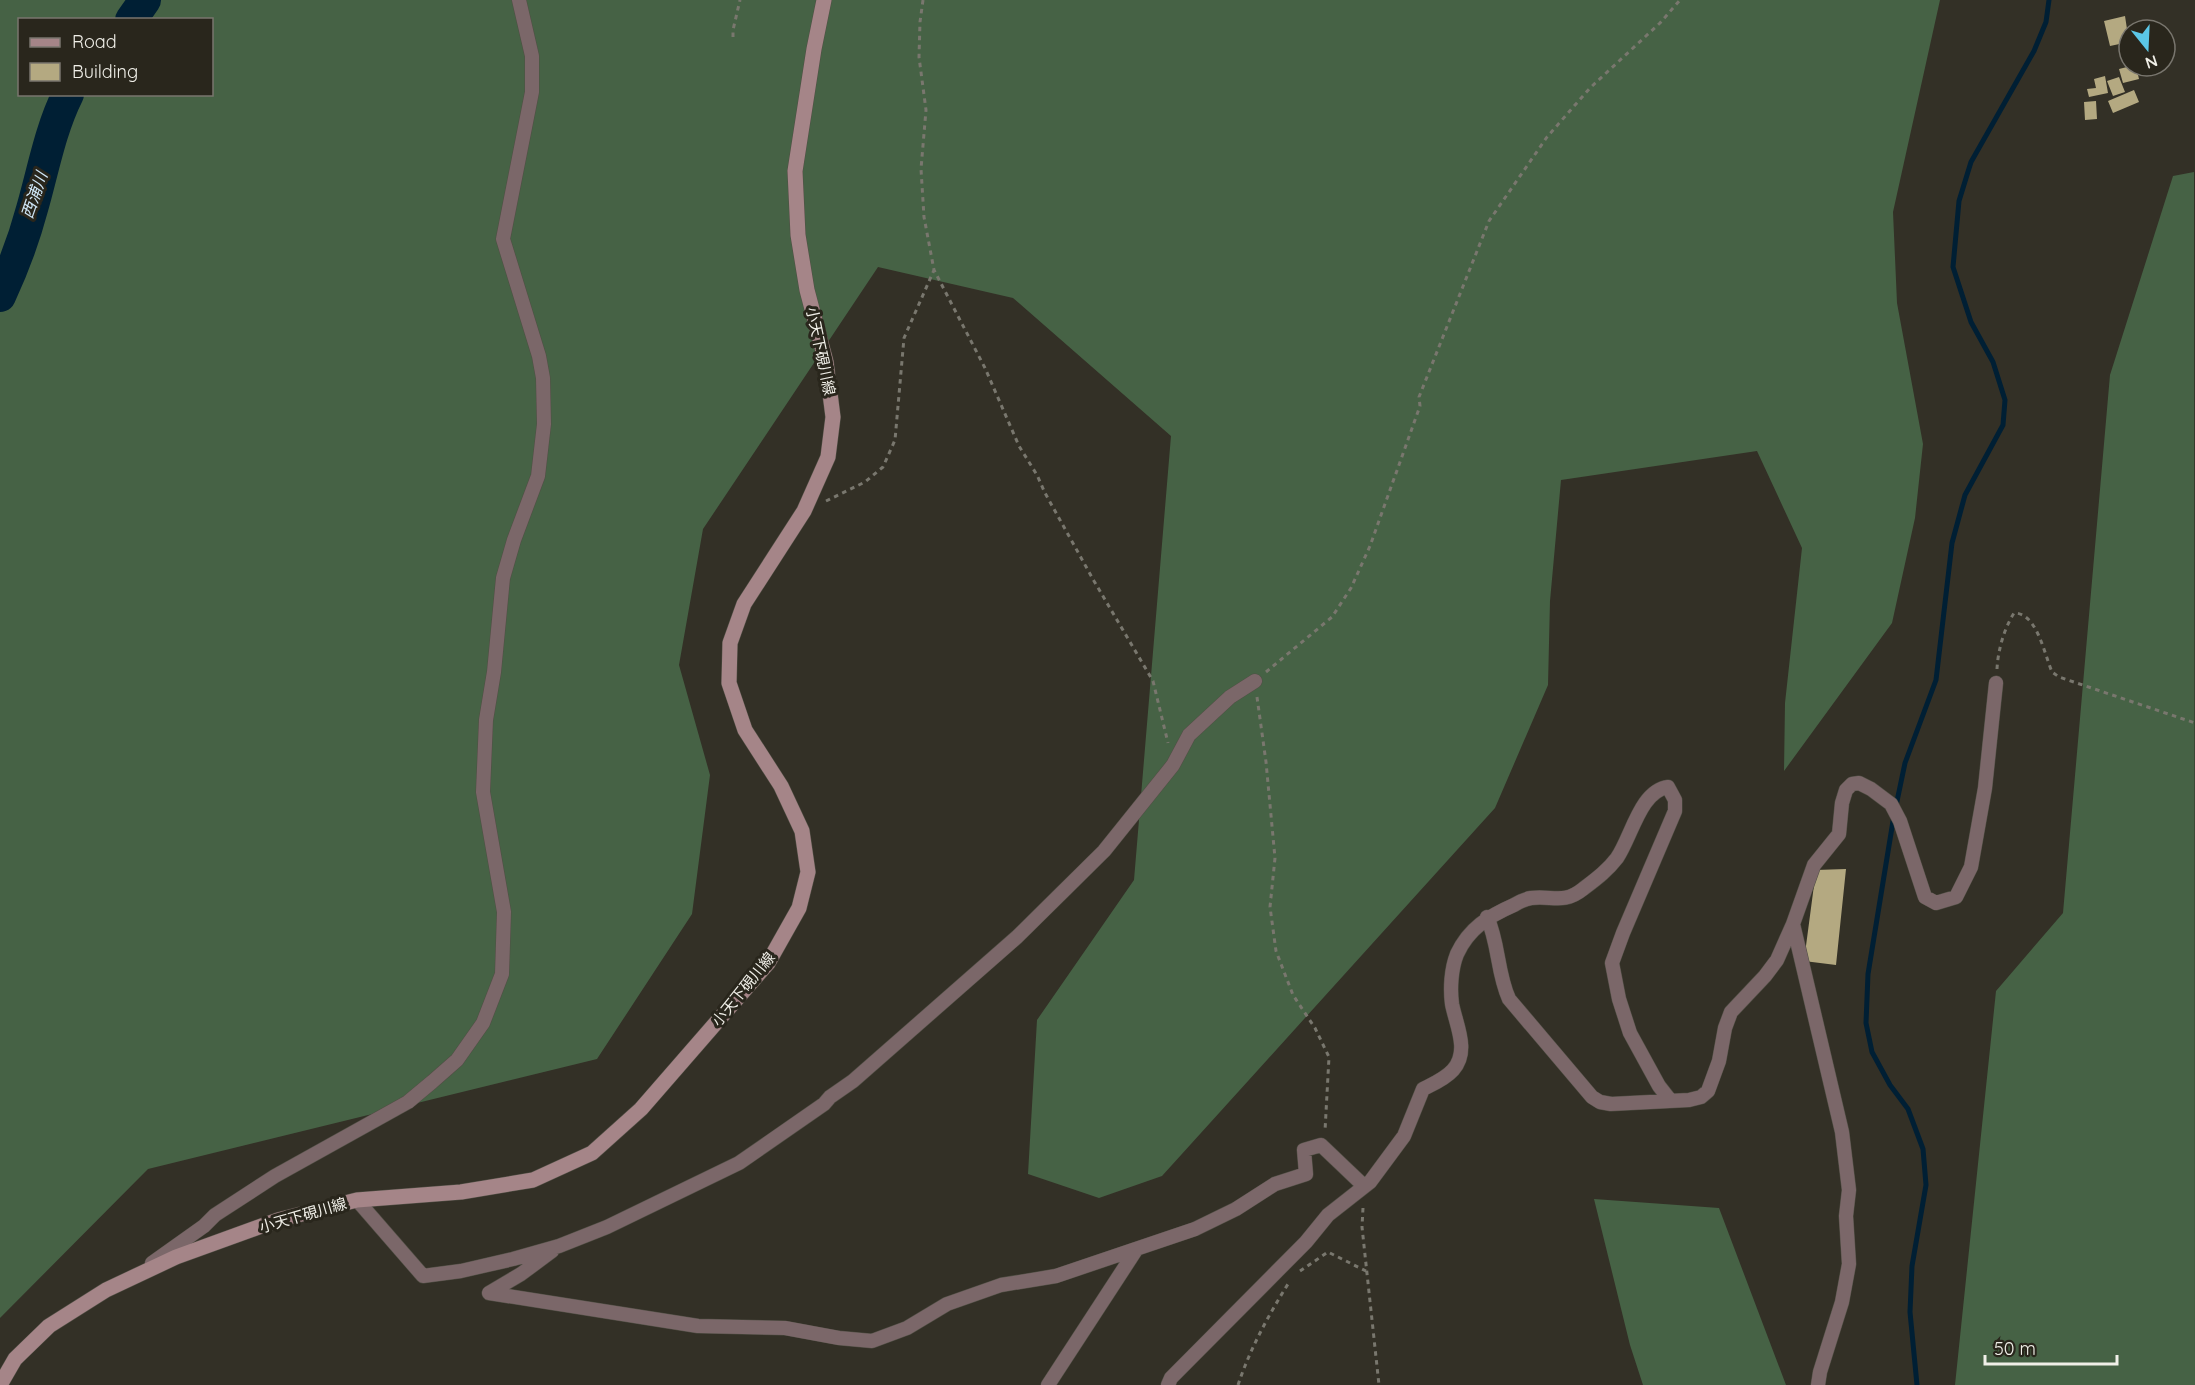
<svg xmlns="http://www.w3.org/2000/svg" width="2195" height="1385" viewBox="0 0 2195 1385" font-family="Quicksand,'Noto Sans JP',sans-serif">
	<rect width="100%" height="100%" fill="#333026"/>
	<path fill="#466245" fill-rule="evenodd" d="M0 0H1940L1893 212 1897 303 1923 444 1915 518 1892 623 1784 771 1785 703 1802 548 1757 451 1561 480 1550 601 1548 685 1495 808 1162 1176 1099 1198 1028 1174 1037 1020 1134 880 1171 436 1013 298 878 267 703 529 679 665 710 775 692 914 597 1059 148 1169 0 1318ZM20 20H212V94H20Z
		M2194 172 2195 1385H1955L1996 991 2063 913 2110 375 2173 176Z
		M1594 1199 1719 1208 1786 1385H1643L1630 1345Z"/>
	<g fill="none" stroke-linecap="round" stroke-linejoin="round">
		<path stroke="#001f34" stroke-width="5" d="M1896 806 1905 763 1936 680 1952 543 1965 495 2003 425 2005 400 1993 362 1971 322 1953 267 1959 201 1971 162 2034 51 2046 22 2049 0
			M1894 815 1868 974 1866 1023 1872 1052 1890 1085 1908 1109 1923 1149 1926 1185 1912 1266 1910 1312 1917 1385"/>
		<path stroke="#001f34" stroke-width="32" d="M131 20 145 0
			M0 296C13 268 24 239 32 209 43 171 50 130 68 94"/>
	</g>
	<path fill="#b4a981" d="M2125 16 2129 42 2110 46 2104 21Z
		M2131 66H2136L2139 79 2123 83 2119 69Z
		M2105 76 2108 93 2089 97 2087 89 2096 88 2094 79Z
		M2119 77 2125 92 2113 96 2107 81Z
		M2134 90 2139 102 2113 113 2108 101Z
		M2096 101 2097 119 2085 120 2084 102Z
		M1846 869 1836 965 1804 961 1816 870Z"/>
	<g fill="none" stroke-linecap="round" stroke-linejoin="round">
		<g stroke="#514f45" stroke-width="15">
			<path id="minor" d="M1487 917C1499 943 1497 973 1509 999L1592 1097 1600 1102 1611 1104 1689 1100 1701 1097 1708 1091 1719 1061 1725 1028 1731 1012 1765 976 1777 960 1793 924 1814 865 1839 834 1842 803 1846 790 1852 784 1859 783 1871 789 1891 804 1900 821 1925 897 1936 903 1956 897 1971 867 1985 788 1996 683
				M1793 924 1842 1132 1849 1190 1846 1216 1849 1264 1842 1302 1820 1372 1818 1385
				M357 1200 423 1276 461 1271 513 1259 559 1246 607 1227 739 1163 824 1104 830 1097 853 1081 1017 937 1104 851 1173 765 1189 735 1230 697 1255 681
				M152 1263 204 1226 215 1215 275 1176 408 1102 432 1082 457 1060 483 1023 502 974 504 912 483 792 486 720 494 672 503 578 514 540 538 476 544 424 543 378 539 356 503 239 532 92V56L519 0
				M489 1293 698 1326 785 1328 839 1338 872 1341 907 1328 947 1304 1001 1285 1056 1276 1195 1229 1236 1209 1275 1184 1306 1174 1304 1150 1321 1145 1364 1186
				M489 1293 521 1274 552 1251
				M1048 1385 1136 1250
				M1168 1385 1171 1378 1306 1242 1328 1215 1370 1182 1404 1136 1423 1089C1433 1084 1445 1079 1453 1070 1470 1051 1456 1025 1452 1004 1450 989 1451 969 1457 954 1469 928 1489 916 1514 905 1519 902 1525 899 1531 898 1552 895 1563 905 1583 889 1596 879 1607 871 1617 858 1632 836 1640 791 1668 787L1675 800V811L1623 933 1612 963 1619 999 1630 1033 1659 1086 1670 1100"/>
		</g>
		<g stroke="#514f45" stroke-width="16">
			<path id="secondary" d="M0 1385 15 1359 49 1326 106 1290 176 1257 278 1220 357 1200 461 1192 533 1180 592 1153 641 1109 768 963 799 908 808 872 802 831 781 786 745 730 729 683 730 643 744 604 804 511 828 457 833 417 826 362 807 290 798 235 795 171 814 49 824 0"/>
		</g>
		<path stroke="#79776e" stroke-width="3" stroke-dasharray="4.5 4.5" stroke-linecap="butt" d="M923 0 920 22 919 57 926 110 921 169 924 217 934 270 985 368 1019 446 1037 475 1045 493 1094 581 1153 681 1168 743
			M733 37V30L740 0
			M826 501 865 482 883 467 895 440 904 338 934 270
			M1997 669C1998 650 2004 629 2014 613 2037 613 2044 653 2052 672L2059 677 2195 723
			M1266 672 1332 617 1351 588 1370 546 1420 406 1419 397 1489 221 1547 137 1590 88 1660 23 1680 0
			M1257 697 1266 762 1275 858 1270 907 1276 951 1293 995 1315 1028 1329 1057 1325 1131
			M1363 1208 1362 1227 1379 1385
			M1300 1271 1328 1252 1366 1271
			M1238 1385C1250 1349 1268 1316 1288 1284"/>
		<use href="#minor" stroke="#7b6769" stroke-width="14"/>
		<use href="#secondary" stroke="#a58588" stroke-width="15"/>
	</g>
	<g text-anchor="middle" dominant-baseline="central" stroke-width="6" stroke-linejoin="round" paint-order="stroke">
		<g font-size="15" fill="#f0efe8" stroke="#29261c">
			<text transform="translate(821 351) rotate(78)">小天下硯川線</text>
			<text transform="translate(743 989) rotate(-51)">小天下硯川線</text>
			<text transform="translate(303 1215) rotate(-16)">小天下硯川線</text>
		</g>
		<g font-size="16" font-style="italic" fill="#d0e8f9" stroke="#29261c">
			<text transform="translate(34 195) rotate(-71)">西浦川</text>
		</g>
	</g>
	<rect x="18" y="18" width="195" height="78" fill="#29261c" stroke="#79766e" stroke-width="1.5"/>
	<rect x="30" y="38" width="30" height="9" fill="#a58588" stroke="#79766e" stroke-width="1.5"/>
	<text x="72" y="48" font-size="18" fill="#f0efe8">Road</text>
	<rect x="30" y="63" width="30" height="18" fill="#b4a981" stroke="#79766e" stroke-width="1.5"/>
	<text x="72" y="78" font-size="18" fill="#f0efe8">Building</text>
	<g transform="translate(2147 48) rotate(162)"><circle r="28" fill="#29261c" stroke="#79766e" stroke-width="1.5"/>
	<path d="M0-4.5L10 22L0 15L-10 22Z" fill="#5bc7e7"/>
	<text y="-9" font-size="16" font-weight="bold" text-anchor="middle" fill="#f0efe8">N</text>
	</g>
	<path d="M1985 1355v9h132v-9" fill="none" stroke="#f0efe8" stroke-width="3"/>
	<text x="1994" y="1355" font-size="18" fill="#f0efe8" stroke="#29261c" stroke-width="4.5" paint-order="stroke">50 m</text>
</svg>
